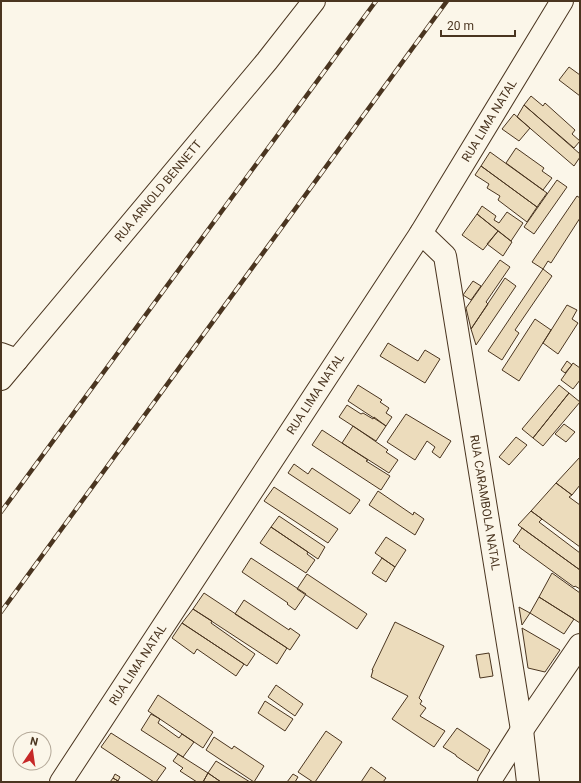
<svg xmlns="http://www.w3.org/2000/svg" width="581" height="783" viewBox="0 0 581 783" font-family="Roboto,sans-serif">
	<rect width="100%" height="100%" fill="#fbf6e9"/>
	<path fill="#ecdcbc" stroke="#4a3520" d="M569 67 580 75V96L559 80Z
		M531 96 543 106 545 103 575 130 572 134 580 141 574 148 524 105Z
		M524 105 580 154V157L574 166 517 117Z
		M514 114 530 128 519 141 502 129Z
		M516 148 544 168 542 171 552 178 543 190 506 163Z
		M490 152 547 193 537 207 481 166Z
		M481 166 537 207 527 222 498 200 500 196 487 188 489 184 475 175Z
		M557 180 567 187 534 234 524 227Z
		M577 196 580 198V218L551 263 548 261 543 269 532 262Z
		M482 206 496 216 494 220 499 223 507 212 523 223 511 241 477 214Z
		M477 214 498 231 483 250 462 235Z
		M498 231 512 242 503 256 487 244Z
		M500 260 510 267 486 302 488 304 471 329 466 308Z
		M543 269 552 276 515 330 519 333 502 360 488 351Z
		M505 278 516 286 476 345 471 329Z
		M473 281 481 286 471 300 463 295Z
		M567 305 577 310 572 319 578 323 558 354 543 343Z
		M535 319 551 330 519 381 502 370Z
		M388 343 418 361 425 350 440 359 425 383 380 356Z
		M567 361 572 365 565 373 561 370Z
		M573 363 580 368V380L573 389 561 380Z
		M358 385 382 400 380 402 389 408 386 413 392 417 386 426 348 401Z
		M559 385 569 393 533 438 522 429Z
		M569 393 580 402 543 446 533 438Z
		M347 405 361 414 363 413 373 419 374 417 386 426 376 441 339 417Z
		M406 414 451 441 440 458 432 452 435 447 427 441 415 460 387 442Z
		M564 424 575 432 566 442 555 434Z
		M353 426 388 450 386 452 398 460 389 473 342 443Z
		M322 430 368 460 366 461 390 476 381 490 312 445Z
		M516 437 527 445 509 465 499 457Z
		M580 457V485L572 495 556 483Z
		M294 464 308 474 312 468 360 500 350 514 288 473Z
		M556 483 572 495 569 497 580 505V547L531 511Z
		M274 487 338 529 328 543 264 501Z
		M378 491 413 515 414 512 424 519 415 535 369 505Z
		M531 511 542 519 539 522 580 553V570L518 525Z
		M279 516 325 547 318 559 271 527Z
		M271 527 308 552 307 554 315 560 306 573 260 543Z
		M522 528 580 570V589L575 586 574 587 519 547 520 546 513 541Z
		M386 537 406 550 395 567 375 553Z
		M251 558 306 594 295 610 287 604 288 603 242 572Z
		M382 558 395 567 386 582 372 573Z
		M552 573 580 593V623L539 597Z
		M307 574 367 614 357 629 297 589Z
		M204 593 287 648 277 664 193 609Z
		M539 597 574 619 564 634 530 613Z
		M244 600 289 630 290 628 300 635 290 650 235 614Z
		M519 607 530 613 522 625Z
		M193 609 212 621 211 623 255 654 247 666 182 623Z
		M395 622 444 646 419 698 422 701 420 704 426 708 420 716 445 731 434 747 392 719 408 696 371 677 373 670H372Z
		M182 623 244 664 236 676 197 649 194 654 172 638Z
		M522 628 560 650 545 672 528 668Z
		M489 653 493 676 480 678 476 655Z
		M276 685 303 704 295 716 268 697Z
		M158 695 213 732 203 748 148 711Z
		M265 701 293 719 285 731 258 713Z
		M151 714 160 719 158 723 179 738 182 734 194 742 183 757 141 730Z
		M457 728 490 750 478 771 456 756V755L443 747Z
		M326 731 342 742 315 782H313L298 772Z
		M111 733 166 768 156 782H154L101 747Z
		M214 737 232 749 234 746 264 766 254 782 206 750Z
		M178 754 208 773 203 782H197L180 771 183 768 173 761Z
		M216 761 250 782H221L208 773Z
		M371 767 386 778 383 782H361Z
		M208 773 221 782H203Z
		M115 774 120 777 118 781 113 778Z
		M293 774 298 777 295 782H287Z
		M113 778 118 781 119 782H110Z"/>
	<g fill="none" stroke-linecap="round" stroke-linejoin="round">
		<g stroke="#4a3520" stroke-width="24">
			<g id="minor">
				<path id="s1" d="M421 233 445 256 522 730 528 782"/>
				<path d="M1 354 17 360"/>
				<path id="s2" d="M61 782 421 233 562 1"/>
				<path d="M489 782 522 730 580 645"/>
			</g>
		</g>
		<g stroke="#4a3520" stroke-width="24">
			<g id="tertiary">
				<path id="s3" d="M1 379 267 61 314 1"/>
			</g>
		</g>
		<use href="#minor" stroke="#fbf6e9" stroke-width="22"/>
		<use href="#tertiary" stroke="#fbf6e9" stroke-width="22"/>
		<g stroke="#4a3520" stroke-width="4.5">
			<path id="rail" d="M1 512 376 1
				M1 612 447 1"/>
		</g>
		<use href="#rail" stroke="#fbf6e9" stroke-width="3" stroke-dasharray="9" stroke-linecap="butt"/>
	</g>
	<g text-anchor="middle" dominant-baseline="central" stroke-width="3" stroke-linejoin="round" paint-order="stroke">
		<g font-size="12" fill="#4a3520" stroke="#fbf6e9">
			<text stroke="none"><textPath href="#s2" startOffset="788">RUA LIMA NATAL</textPath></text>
			<text stroke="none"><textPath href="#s3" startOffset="245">RUA ARNOLD BENNETT</textPath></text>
			<text stroke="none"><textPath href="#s2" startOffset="464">RUA LIMA NATAL</textPath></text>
			<text stroke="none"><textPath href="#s1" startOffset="283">RUA CARAMBOLA NATAL</textPath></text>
			<text stroke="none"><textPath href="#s2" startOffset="140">RUA LIMA NATAL</textPath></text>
		</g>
	</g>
	<rect width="581" height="783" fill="none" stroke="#4a3520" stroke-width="4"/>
	<g transform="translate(32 751) rotate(13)"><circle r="19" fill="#fbf6e9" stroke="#b4a999"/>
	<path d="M0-3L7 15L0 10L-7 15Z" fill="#c62828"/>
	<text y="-6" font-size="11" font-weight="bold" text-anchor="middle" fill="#4a3520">N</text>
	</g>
	<path d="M441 30v6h74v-6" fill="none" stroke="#4a3520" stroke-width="2"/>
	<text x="447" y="30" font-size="12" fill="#4a3520" stroke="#fbf6e9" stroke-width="3" paint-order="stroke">20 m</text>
</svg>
